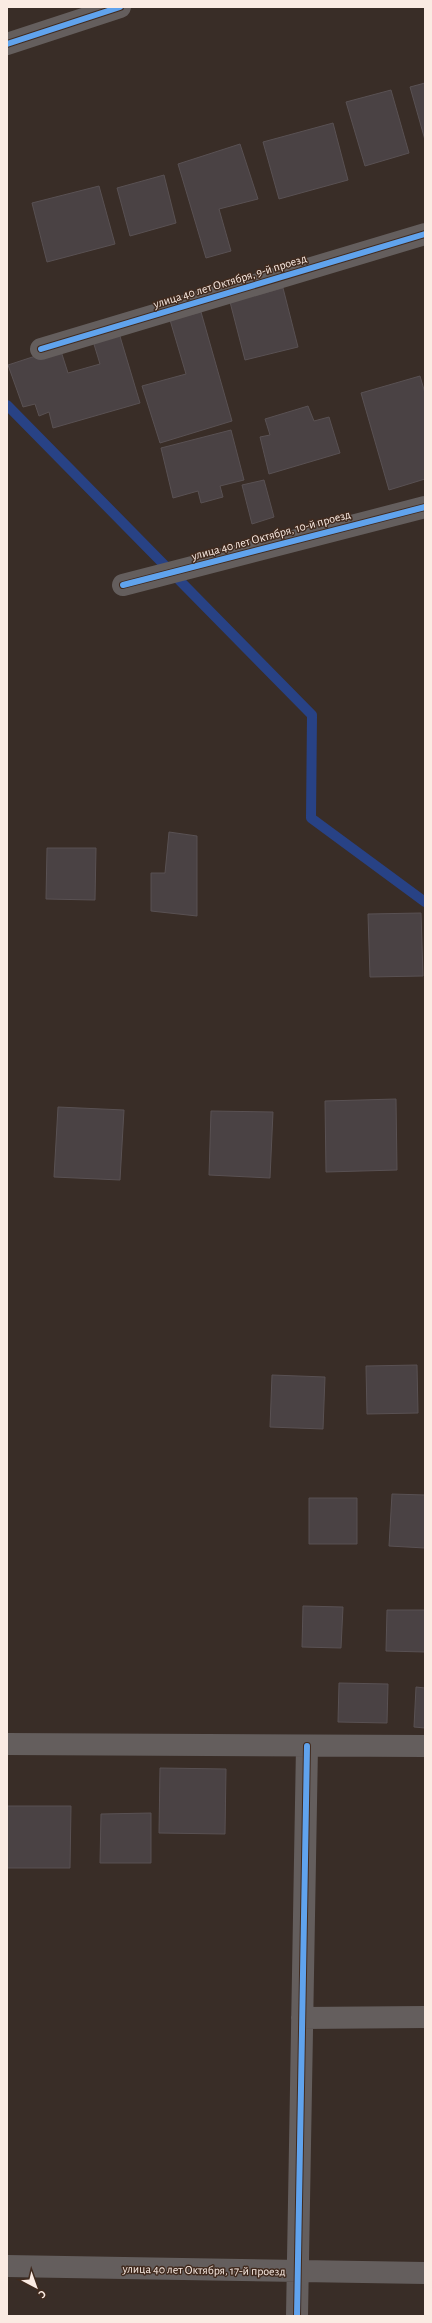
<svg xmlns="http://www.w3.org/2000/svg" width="432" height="2323" viewBox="0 0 432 2323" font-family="'Alegreya Sans',sans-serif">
	<rect width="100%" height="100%" fill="#392d27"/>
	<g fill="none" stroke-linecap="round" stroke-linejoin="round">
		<path stroke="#284285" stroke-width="10" d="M7 405 312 715 311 818 425 902"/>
	</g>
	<path fill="#4a4244" stroke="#595153" d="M425 83V140L410 87Z
		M391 90 409 153 365 166 346 102Z
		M333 123 348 180 279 199 263 142Z
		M240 144 258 199 219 209 231 251 206 258 178 164Z
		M164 175 176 223 130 236 117 188Z
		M99 186 115 244 47 262 32 203Z
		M283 288 298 347 245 360 230 302Z
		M201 312 232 421 160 443 142 386 186 374 170 320Z
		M119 333 140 403 53 428 49 412 39 416 35 404 23 407 8 365 60 348 68 373 100 364 93 341Z
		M420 376 425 393V479L389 490 361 393Z
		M308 406 314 421 329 417 340 453 269 474 260 437 270 435 265 419Z
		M231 430 244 480 220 486 223 497 201 503 198 491 173 498 161 448Z
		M264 480 274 517 252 524 242 485Z
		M169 832 197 836V916L151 911V873H165Z
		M47 848H96L95 900 46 899Z
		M421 913 423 976 370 977 368 914Z
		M396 1099 397 1170 326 1172 325 1101Z
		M58 1107 124 1110 120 1180 54 1177Z
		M211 1111 273 1112 270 1178 209 1175Z
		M417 1365 418 1413 367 1414 366 1366Z
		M272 1375 325 1377 323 1429 270 1427Z
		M392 1494 425 1495V1548L389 1546Z
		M309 1498H357V1544H309Z
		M303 1606 343 1607 341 1648 302 1647Z
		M387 1610H425V1652L386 1651Z
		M339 1683 388 1684 387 1723 338 1722Z
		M416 1687 425 1688V1728L414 1727Z
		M160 1768 226 1769 225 1834 159 1833Z
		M7 1806H71L70 1868H7Z
		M151 1813V1863H100L101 1814Z"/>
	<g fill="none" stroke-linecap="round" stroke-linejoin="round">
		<path stroke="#645e5d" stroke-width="22" d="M7 44 120 7
			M41 349 425 234
			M123 585 425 507
			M7 1744 425 1746
			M302 2018 425 2017
			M7 2266 425 2273
			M297 2316 307 1746"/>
		<g stroke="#412b1f" stroke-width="8">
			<path id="cycleway" d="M7 44 120 7
				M41 349 425 234
				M123 585 425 507
				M297 2316 307 1746"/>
		</g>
		<use href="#cycleway" stroke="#60a3ed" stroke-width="6"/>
	</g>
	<g text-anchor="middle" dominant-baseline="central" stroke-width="3" stroke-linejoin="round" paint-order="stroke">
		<g font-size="12" fill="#faebe3" stroke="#412b1f">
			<text transform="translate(230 281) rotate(-17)">улица 40 лет Октября, 9-й проезд</text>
			<text transform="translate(271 535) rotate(-15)">улица 40 лет Октября, 10-й проезд</text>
			<text transform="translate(204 2270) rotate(1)">улица 40 лет Октября, 17-й проезд</text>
		</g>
	</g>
	<rect width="432" height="2323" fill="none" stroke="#faebe3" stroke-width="16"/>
	<g transform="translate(36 2287) rotate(139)" stroke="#412b1f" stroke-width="3" paint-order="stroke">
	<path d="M0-3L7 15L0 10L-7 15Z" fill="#faebe3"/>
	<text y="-6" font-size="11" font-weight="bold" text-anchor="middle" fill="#faebe3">С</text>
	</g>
</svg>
